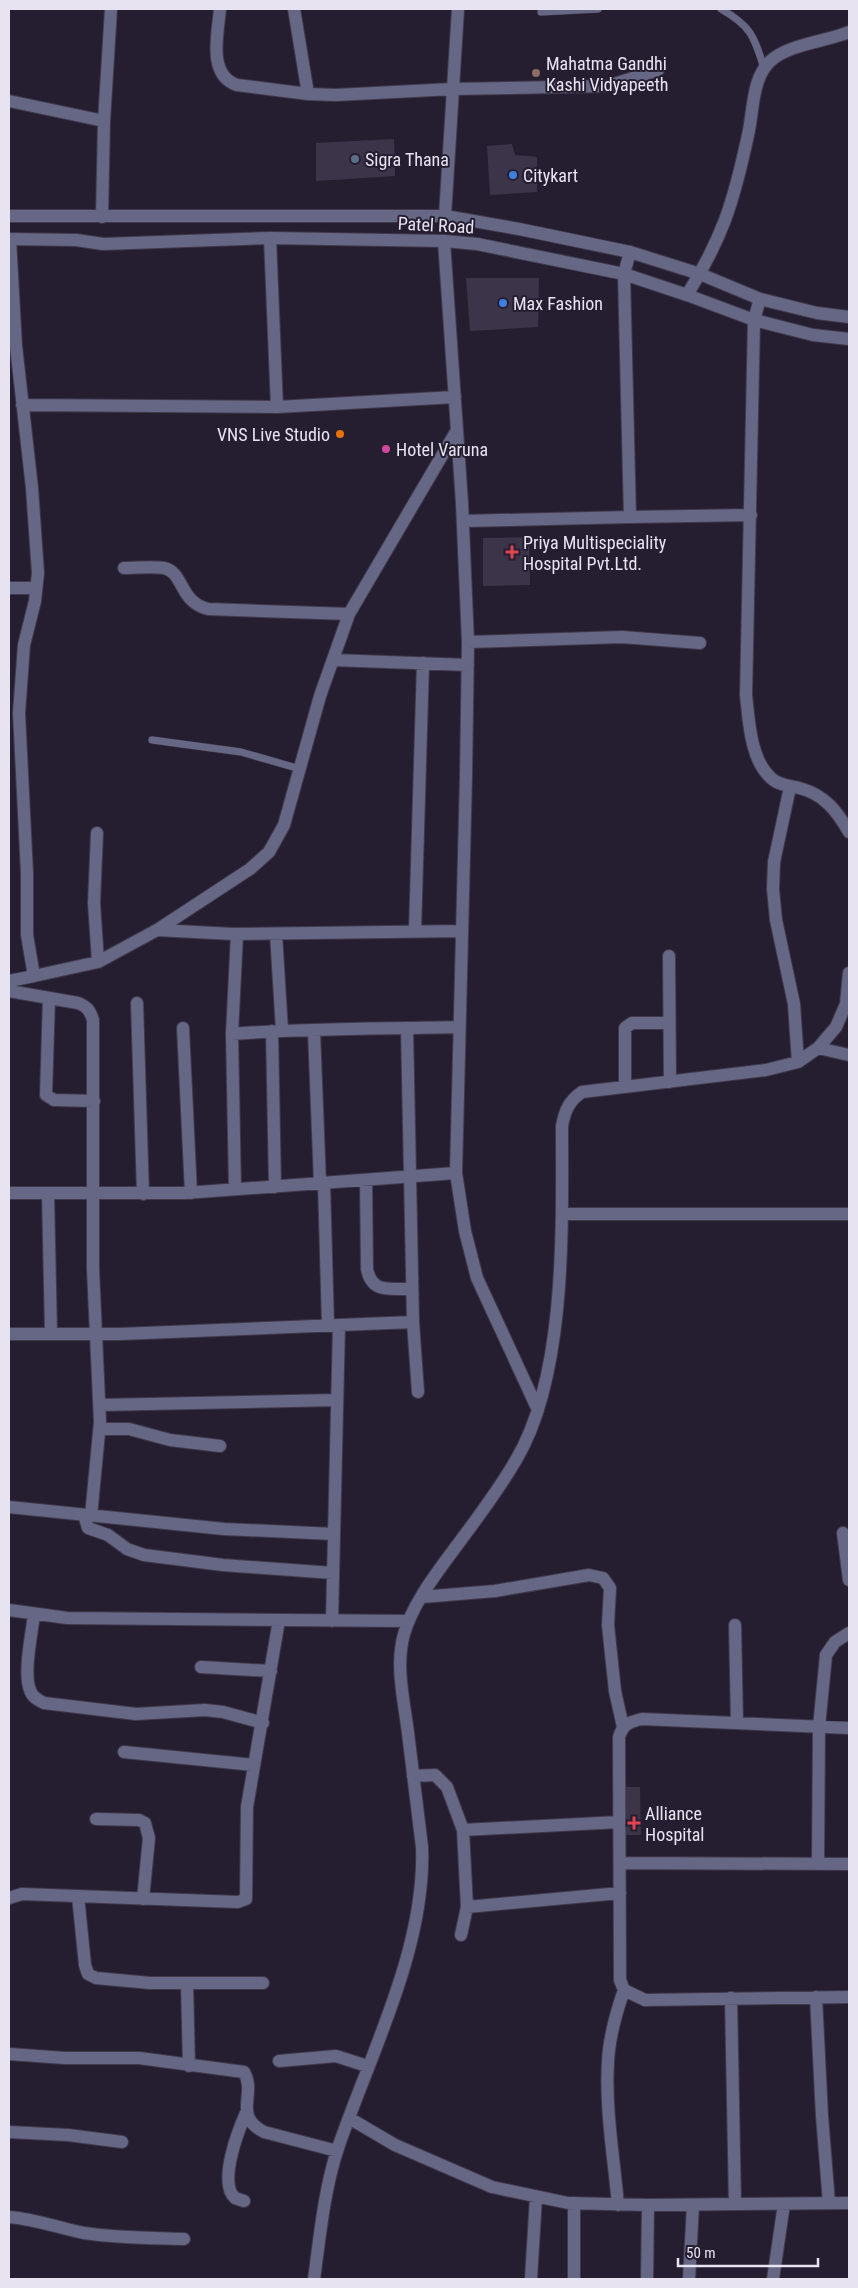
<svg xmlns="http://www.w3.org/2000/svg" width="858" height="2288" viewBox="0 0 858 2288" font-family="'Roboto Condensed',sans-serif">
	<rect width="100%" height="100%" fill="#251e31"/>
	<path fill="#3c354a" d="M394 139 395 176 316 181V143Z
		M512 144 515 155 537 157V192L490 195 487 146Z
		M466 278H539L538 327 470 331Z
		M529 537 530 585 483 586V538Z
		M623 1787H640L641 1835H624Z"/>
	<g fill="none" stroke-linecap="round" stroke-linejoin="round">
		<g stroke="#403a4c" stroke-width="8">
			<path id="service" d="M721 9C751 26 754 36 764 68
				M541 12 598 9
				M152 740 241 752 300 769"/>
		</g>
		<g stroke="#403a4c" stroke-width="14">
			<path id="minor" d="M220 9C218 33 207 75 237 85L308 94 336 95 452 89 608 86 658 70
				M294 9 308 94
				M9 101 104 121
				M445 216 458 9
				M102 217 104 121 111 9
				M270 238 277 407
				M444 241 462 503 468 642 466 776 456 1173 465 1231 477 1278 538 1410
				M687 295C702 271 715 246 725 220 735 193 742 163 748 135 754 110 751 75 774 58 793 44 827 41 849 32
				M760 299 754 320 746 695C749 721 750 759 771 778 778 785 790 786 799 788 824 794 837 811 849 832
				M22 405 277 407 455 397
				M630 517 751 515
				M463 521 630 517 624 274 630 252
				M124 568C137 568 152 566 164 568 184 572 179 602 208 609L349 614
				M9 588H36
				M468 642 622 637 700 643
				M333 660 468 665
				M790 787 774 862 773 889 776 920 794 1004 798 1062
				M97 833 94 903 98 962
				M157 930 233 934 462 931
				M415 931 423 663
				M276 934 282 1030
				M669 956 670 1082
				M34 976 98 962 157 930 250 869 269 852 284 825 320 696 349 614 457 430
				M9 981 34 976 27 935V873L19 713 24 645 35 601 38 573 32 488 16 346 10 239
				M9 991 78 1003C88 1007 90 1011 93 1020V1269L100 1422 91 1516
				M49 998 46 1095 54 1100 94 1101
				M137 1003 143 1194
				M183 1028 191 1193
				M407 1028 413 1322 418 1392
				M272 1031 275 1187
				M314 1031 320 1183
				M232 1034C307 1028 383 1029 459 1027
				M818 1048 849 1055
				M625 1087V1028L632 1023H669
				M366 1180 367 1269C372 1294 390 1288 412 1289
				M324 1183 328 1325
				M235 1189 232 1034 237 934
				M9 1193H185L456 1173
				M48 1194 51 1333
				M562 1214H849
				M10 1334H120L413 1322
				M100 1405 337 1400
				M100 1429H129L170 1440 220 1446
				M9 1507 224 1529 334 1534
				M84 1515 88 1528 108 1535 127 1549 144 1555 223 1565 333 1573
				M843 1533 849 1580
				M422 1597 495 1591 589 1575 603 1578 610 1588 608 1625 615 1691 623 1727
				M9 1610 67 1618 409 1621
				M34 1614C32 1633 23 1673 30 1690 32 1697 38 1700 44 1703L136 1714 205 1710 223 1712 263 1723
				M332 1621 339 1325
				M735 1625 737 1723
				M201 1667 271 1671
				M849 1728 642 1719C629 1722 623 1724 619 1737L620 1980 624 1990 645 2000 849 1997
				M124 1752 254 1765
				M413 1776 435 1775 447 1787 463 1830 467 1907 461 1935
				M96 1819 139 1820 145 1823 149 1838 143 1899
				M463 1830 620 1822
				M620 1863 849 1864
				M818 1864 819 1727 826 1655 835 1642 849 1633
				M78 1896 85 1965 88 1974 96 1978 150 1983H263
				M9 1898 22 1894 238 1902 246 1899 247 1807 279 1620
				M467 1907 620 1893
				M187 1983 189 2066
				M816 1997 822 2116 829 2203
				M731 1998 735 2204
				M9 2054 65 2058H139L244 2072C257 2095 232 2115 264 2132L337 2151
				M279 2061 336 2056 367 2066
				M349 2118 395 2145 492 2187 568 2203 648 2205 849 2203
				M9 2132 68 2135 122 2142
				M244 2201 235 2198C218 2183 238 2131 246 2113
				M574 2203V2279
				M618 2205C614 2158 605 2109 608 2062 609 2038 616 2013 624 1990
				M9 2217C35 2219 59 2228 84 2233 117 2238 151 2238 184 2239
				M314 2279C320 2236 324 2190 338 2148 370 2054 426 1948 422 1847 417 1809 413 1771 408 1733 404 1700 395 1666 404 1634 413 1603 436 1574 455 1548 476 1520 498 1491 516 1460 567 1374 562 1224 562 1126 565 1110 569 1101 582 1092L766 1070 798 1062 818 1048 836 1027 846 1004 849 973
				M531 2279 536 2197
				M647 2279 648 2205
				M689 2279 693 2205
				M773 2279 784 2204"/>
		</g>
		<g stroke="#403a4c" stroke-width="14">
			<path id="tertiary" d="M9 216H445L519 229 630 252 700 274 760 299 817 313 849 317
				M9 239 76 240 103 244 270 238 444 241 477 244 624 274 687 295 754 320 813 335 849 339"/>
		</g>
		<use href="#service" stroke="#666685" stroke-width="7"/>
		<use href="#minor" stroke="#666685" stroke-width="12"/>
		<use href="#tertiary" stroke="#666685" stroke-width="12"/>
	</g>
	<circle fill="#8d6e63" stroke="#251e31" stroke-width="2" cx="536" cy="73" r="5"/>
	<circle fill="#5c6f8a" stroke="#251e31" stroke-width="2" cx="355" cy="159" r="5"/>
	<g fill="#3f7fe0" stroke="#251e31" stroke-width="2">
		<circle cx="513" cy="175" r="5"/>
		<circle cx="503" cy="303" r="5"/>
	</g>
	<circle fill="#e8710a" stroke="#251e31" stroke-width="2" cx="340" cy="434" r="5"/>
	<circle fill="#d1479c" stroke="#251e31" stroke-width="2" cx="386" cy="449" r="5"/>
	<g fill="#e0444e" stroke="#251e31" stroke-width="2">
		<path d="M509.5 544.5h5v5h5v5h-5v5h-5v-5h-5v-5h5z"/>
		<path d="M631.5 1815.5h5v5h5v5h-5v5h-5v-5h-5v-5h5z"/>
	</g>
	<g text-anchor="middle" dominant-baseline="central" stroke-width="4" stroke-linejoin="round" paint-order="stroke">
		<g font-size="18" fill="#e7e3f0" stroke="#251e31" text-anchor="start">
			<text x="546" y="63">Mahatma Gandhi<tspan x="546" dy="21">Kashi Vidyapeeth</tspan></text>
			<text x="365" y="159">Sigra Thana</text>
			<text x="523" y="175">Citykart</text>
			<text x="513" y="303">Max Fashion</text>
			<text x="330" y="434" text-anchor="end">VNS Live Studio</text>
			<text x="396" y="449">Hotel Varuna</text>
			<text x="523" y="542">Priya Multispeciality<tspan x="523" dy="21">Hospital Pvt.Ltd.</tspan></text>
			<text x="645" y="1813">Alliance<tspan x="645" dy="21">Hospital</tspan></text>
		</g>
		<g font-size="18" fill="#e7e3f0" stroke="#251e31">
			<text transform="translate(436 225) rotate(3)">Patel Road</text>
		</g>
	</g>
	<rect width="858" height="2288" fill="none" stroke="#e7e3f0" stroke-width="20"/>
	<path d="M678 2258v8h140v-8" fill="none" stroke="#e7e3f0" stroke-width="2.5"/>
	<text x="686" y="2258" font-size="15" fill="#e7e3f0" stroke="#251e31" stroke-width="4" paint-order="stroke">50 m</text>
</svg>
